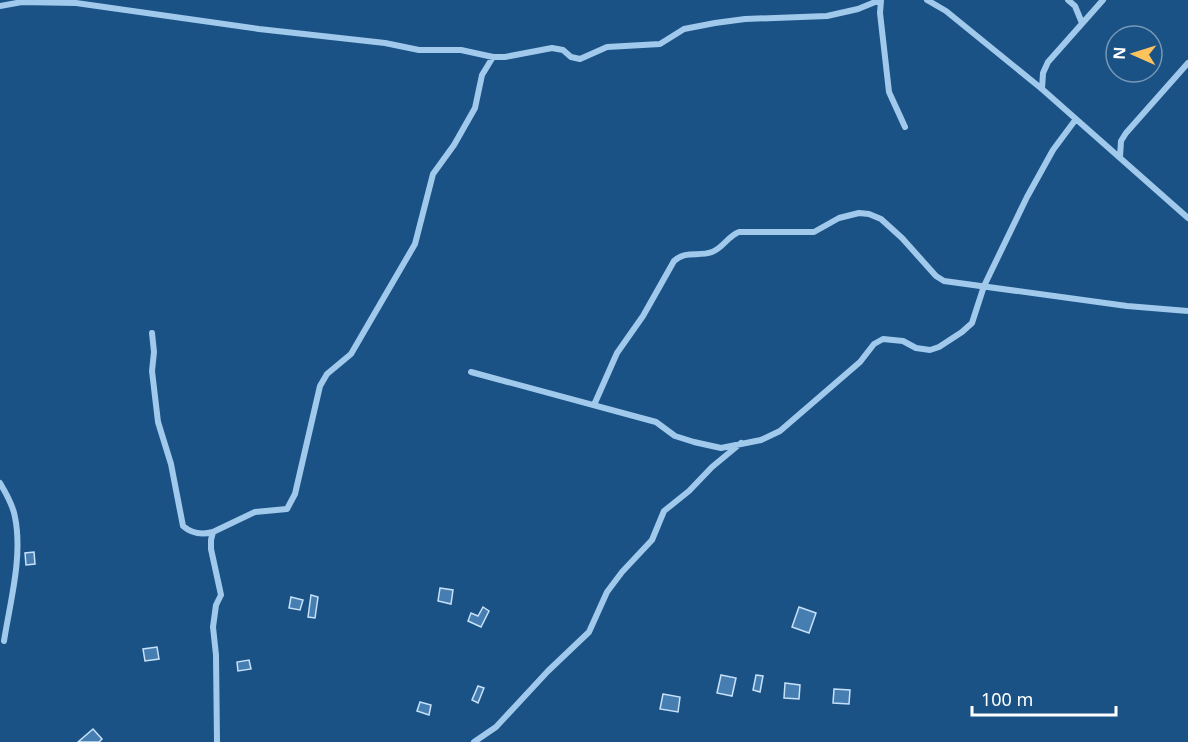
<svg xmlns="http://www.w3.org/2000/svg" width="1188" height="742" viewBox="0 0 1188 742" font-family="'Noto Sans',sans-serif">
	<rect width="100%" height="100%" fill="#1a5286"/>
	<path fill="#477eb1" stroke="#c6e1f9" stroke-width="1.5" d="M34 552 35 564 26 565 25 553Z
		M440 588 453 590 451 604 438 601Z
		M311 595 318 597 315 618 308 617Z
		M291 597 303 600 300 610 289 608Z
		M483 607 489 611 481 627 468 621 471 613 478 616Z
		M799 607 816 613 809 633 792 627Z
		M157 647 159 659 145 661 143 649Z
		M249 660 251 669 238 671 237 662Z
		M721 675 736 678 732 696 717 693Z
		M756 675 763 676 760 692 753 690Z
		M785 683 800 685 799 699 784 698Z
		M478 686 484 688 478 703 472 700Z
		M834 689 850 690 849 704 833 703Z
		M663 694 680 697 678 712 660 709Z
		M420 702 431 705 429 715 417 711Z
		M93 729 102 739 99 742H78Z"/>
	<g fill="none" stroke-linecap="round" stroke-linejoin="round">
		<path stroke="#a1c9ec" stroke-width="6" d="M881 0 880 13 889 92 905 127
			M927 0 946 11 1042 89 1188 218
			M1068 0 1075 6 1082 23
			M0 6 22 2 76 3 259 29 385 43 419 50H461L493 57H505L552 48 563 50 571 57 580 59 607 47 660 44 684 29 715 23 745 19 827 16 858 9 880 0
			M1042 89 1043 73 1048 62 1103 0
			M1120 157 1121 141 1126 133 1188 63
			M152 333 154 352 152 371 158 422 171 464 183 526C191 533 202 535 213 532
			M471 372 656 422 675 436 694 442 721 448 761 440 780 431 860 362 874 344 883 339 903 341 916 348 930 350 939 347 962 332 972 323 984 286 1027 197 1053 150 1076 119
			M594 405 617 353 643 316 674 261C686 250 698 257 712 252 723 248 728 236 739 232H814L839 218 859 213 869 214 881 219 902 238 936 276 944 281 1127 306 1188 311
			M0 483C6 493 13 505 15 517 23 557 10 602 4 641
			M217 742 216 655 213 627 216 605 221 595 211 549V540L213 532 255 512 287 509 295 494 320 386 327 374 351 354 415 244 433 174 454 145 475 108 482 75 493 57
			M474 742 496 727 548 671 589 632 607 592 622 572 652 540 664 511 689 491 712 467 741 443"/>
	</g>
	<g transform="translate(1134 54) rotate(273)"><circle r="28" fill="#1a5286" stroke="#7697b6" stroke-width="1.5"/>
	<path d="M0-4.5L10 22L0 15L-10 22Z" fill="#fec35d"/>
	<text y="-9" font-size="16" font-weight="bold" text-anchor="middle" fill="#ffffff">N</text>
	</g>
	<path d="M972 706v9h144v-9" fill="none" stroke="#ffffff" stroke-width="3"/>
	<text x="981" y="706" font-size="18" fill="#ffffff" stroke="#1a5286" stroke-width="4.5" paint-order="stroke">100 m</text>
</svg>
